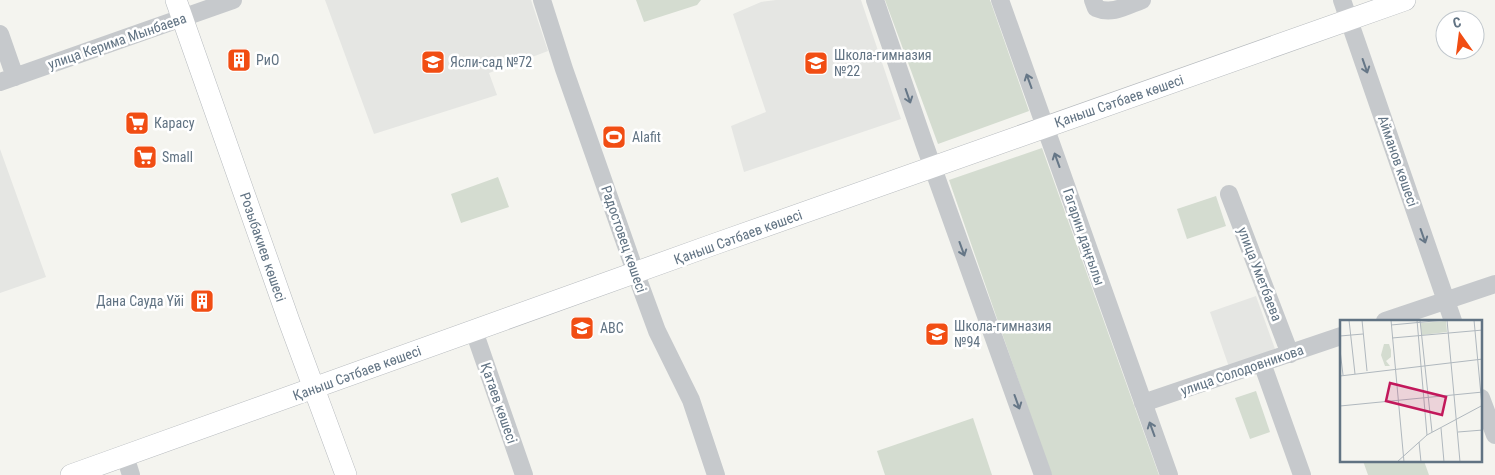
<svg xmlns="http://www.w3.org/2000/svg" width="1495" height="475" viewBox="0 0 1495 475" font-family="'Roboto Condensed',sans-serif">
	<rect width="100%" height="100%" fill="#f4f4ef"/>
	<path fill="#e5e6e3" d="M325 0H531L548 51 489 73 497 95 374 134Z
		M776 0H861L901 119 744 172 731 126 766 112 733 14 761 2Z
		M0 149 46 277 0 293Z
		M1256 296 1275 349 1229 367 1210 312Z"/>
	<path fill="#d4dcd0" d="M636 0H701L697 5 644 22Z
		M885 0H990L1029 111 938 144Z
		M1042 148 1159 475H1052L1039 440 949 180Z
		M498 177 509 207 461 223 451 194Z
		M1216 196 1226 226 1187 239 1177 209Z
		M1256 391 1270 432 1250 439 1235 398Z
		M973 418 992 475H885L877 451Z
		M1363 461H1424L1429 475H1368Z"/>
	<g fill="none" stroke-linecap="round" stroke-linejoin="round">
		<g stroke="#b6babe" stroke-width="22">
			<path id="major" d="M176 0 289 321 346 475
				M71 475 712 245 1405 0"/>
		</g>
		<path stroke="#c6c9cc" stroke-width="18" d="M542 0 564 69 636 274 657 331 691 400 716 475
			M875 0 924 143 1043 475
			M1000 0 1169 475
			M1093 0 1096 8C1112 15 1126 6 1142 0
			M1342 0 1453 321
			M0 34 15 77
			M0 82 233 0
			M1229 194 1290 354
			M1385 321 1495 284
			M474 331 524 475
			M1262 363 1302 475
			M1481 398 1495 435
			M1143 403 1341 336
			M125 456 131 475"/>
		<use href="#major" stroke="#fff" stroke-width="21"/>
	</g>
	<defs><path id="oneway-shaft" d="M-6 0H5M1.5-3L5.5 0L1.5 3" fill="none" stroke-width="1.6" stroke-linecap="round" stroke-linejoin="round" transform="scale(1.25)"/></defs>
	<g stroke="#667787">
		<use href="#oneway-shaft" transform="translate(1365 66) rotate(71)"/>
		<use href="#oneway-shaft" transform="translate(1029 81) rotate(-110)"/>
		<use href="#oneway-shaft" transform="translate(908 96) rotate(71)"/>
		<use href="#oneway-shaft" transform="translate(1057 160) rotate(-110)"/>
		<use href="#oneway-shaft" transform="translate(1423 236) rotate(71)"/>
		<use href="#oneway-shaft" transform="translate(962 249) rotate(70)"/>
		<use href="#oneway-shaft" transform="translate(1017 402) rotate(70)"/>
		<use href="#oneway-shaft" transform="translate(1152 429) rotate(-110)"/>
	</g>
	<defs>
		<g id="building-square" transform="scale(1.25)"><rect x="-9" y="-9" width="18" height="18" rx="4" fill="#f14d13" stroke="#fff"/><path d="M-4-6H4V6H1V3H-1V6H-4ZM-2.5-4.3h1.7v1.8h-1.7ZM.8-4.3h1.7v1.8H.8ZM-2.5-1h1.7V.8h-1.7ZM.8-1h1.7V.8H.8Z" fill="#fff"/></g>
		<g id="school-square" transform="scale(1.25)"><rect x="-9" y="-9" width="18" height="18" rx="4" fill="#f14d13" stroke="#fff"/><path d="M0-5L7-2L0 1L-7-2ZM-4 1L0 2.5L4 1V4Q0 6-4 4Z" fill="#fff"/></g>
		<g id="supermarket-square" transform="scale(1.25)"><rect x="-9" y="-9" width="18" height="18" rx="4" fill="#f14d13" stroke="#fff"/><path d="M-6-5.5h2.5l.6 2H6L4.5 2H-2.5L-4.4-4H-6ZM-1.5 3.2a1.3 1.3 0 1 0 .1 0ZM3 3.2a1.3 1.3 0 1 0 .1 0Z" fill="#fff"/></g>
		<g id="stadium-square" transform="scale(1.25)"><rect x="-9" y="-9" width="18" height="18" rx="4" fill="#f14d13" stroke="#fff"/><path d="M0-5a6.5 5 0 1 0 0 10a6.5 5 0 1 0 0-10ZM-3.5-1.8h7v3.6h-7Z" fill="#fff"/></g>
	</defs>
	<g fill-rule="evenodd">
		<use href="#building-square" x="239" y="60"/>
		<use href="#school-square" x="433" y="62"/>
		<use href="#school-square" x="816" y="63"/>
		<use href="#supermarket-square" x="137" y="123"/>
		<use href="#stadium-square" x="614" y="137"/>
		<use href="#supermarket-square" x="145" y="157"/>
		<use href="#building-square" x="202" y="301"/>
		<use href="#school-square" x="582" y="328"/>
		<use href="#school-square" x="937" y="334"/>
	</g>
	<g text-anchor="middle" dominant-baseline="central" stroke-width="5" stroke-linejoin="round" paint-order="stroke">
		<g font-size="14" fill="#617383" stroke="#fff">
			<text transform="translate(117 41) rotate(-19)">улица Керима Мынбаева</text>
			<text transform="translate(1119 101) rotate(-19)">Қаныш Сәтбаев көшесі</text>
			<text transform="translate(1398 161) rotate(71)">Айманов көшесі</text>
			<text transform="translate(738 237) rotate(-20)">Қаныш Сәтбаев көшесі</text>
			<text transform="translate(1084 237) rotate(71)">Гагарин даңғылы</text>
			<text transform="translate(624 239) rotate(71)">Радостовец көшесі</text>
			<text transform="translate(263 247) rotate(71)">Розыбакиев көшесі</text>
			<text transform="translate(1260 274) rotate(69)">улица Уметбаева</text>
			<text transform="translate(1242 370) rotate(-19)">улица Солодовникова</text>
			<text transform="translate(357 373) rotate(-20)">Қаныш Сәтбаев көшесі</text>
			<text transform="translate(499 403) rotate(71)">Қатаев көшесі</text>
		</g>
		<g font-size="14" fill="#617383" stroke="#fff" text-anchor="start">
			<text x="834" y="55">Школа-гимназия<tspan x="834" dy="16">№22</tspan></text>
			<text x="256" y="60">РиО</text>
			<text x="450" y="62">Ясли-сад №72</text>
			<text x="154" y="123">Карасу</text>
			<text x="632" y="137">Alafit</text>
			<text x="162" y="157">Small</text>
			<text x="184" y="301" text-anchor="end">Дана Сауда Үйі</text>
			<text x="954" y="326">Школа-гимназия<tspan x="954" dy="16">№94</tspan></text>
			<text x="600" y="328">ABC</text>
		</g>
	</g>
	<g transform="translate(1340 320)">
		<rect width="142" height="142" fill="#f4f4ef"/>
		<path d="M106 1 107 12 82 15 80 3ZM44 24H49L51 30V37L46 41 50 46H45L41 35Z" fill="#d4dcd0"/>
		<path fill="none" stroke="#b0b8be" stroke-width="1" d="M9 0 15 54M22 0 27 51M51 0 64 142M77 0 87 115M80 0 92 112M107 0 114 75M134 0 142 86M51 5 105 0M0 16 23 14M52 18 143 10M0 30 3 55M0 56 143 39M114 75 120 142M0 86 143 72M101 108 104 142M118 112 143 110M79 122 81 142M57 142 87 115 143 85"/>
		<path fill="#c2185b" fill-opacity="0.15" stroke="#c2185b" stroke-width="2.5" d="M50 63 106 77 102 95 46 81Z"/>
		<rect width="142" height="142" fill="none" stroke="#617383" stroke-width="2.5"/>
	</g>
	<g transform="translate(1460 35) rotate(346)"><circle r="24" fill="#ffffff" stroke="#c0c7cd"/>
	<path d="M0-4L9 19L0 12L-9 19Z" fill="#f14d13"/>
	<text y="-8" font-size="14" font-weight="bold" text-anchor="middle" fill="#617383">С</text>
	</g>
</svg>
